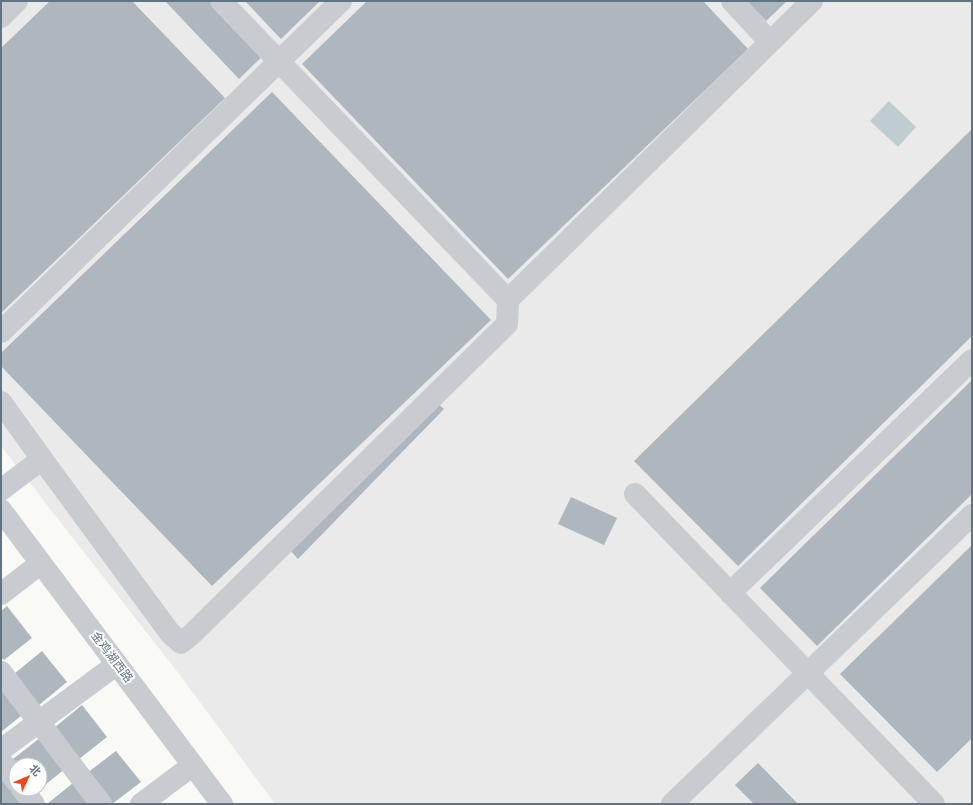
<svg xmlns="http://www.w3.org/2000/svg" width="973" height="805" viewBox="0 0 973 805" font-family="Figtree,'Noto Sans SC',sans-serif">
	<rect width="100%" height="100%" fill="#f9f9f6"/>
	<path fill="#e9eae9" d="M1 1H972V804H275L183 679 1 446Z"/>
	<path fill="#bfccd0" d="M889 101 916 127 898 147 870 121Z"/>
	<path fill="#aeb7be" d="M50 1H132L225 98 1 313V48Z
		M165 1H219L268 51 239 79Z
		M245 1H320L281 39Z
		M367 1H703L748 49 508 279 302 64Z
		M747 1H787L766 21Z
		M272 92 491 320 212 586 1 366V353Z
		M972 129V336L738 566 634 461Z
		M972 380V494L817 646 760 588Z
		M435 401 444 409 298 559 290 550Z
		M571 497 617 518 604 545 558 524Z
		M972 545V738L937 772 840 674Z
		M7 606 32 638 4 660 1 657V611Z
		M42 651 67 682 39 705 14 674Z
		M1 688 22 715 1 732Z
		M82 705 107 737 79 759 54 728Z
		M41 737 66 768 40 789V765H18L13 759Z
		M116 751 141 782 112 804 87 773Z
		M758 763 798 804H754L735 785Z
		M1 775 23 801 19 804H1Z
		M73 783 90 804H47Z"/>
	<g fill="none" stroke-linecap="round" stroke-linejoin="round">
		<path stroke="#c8ccd0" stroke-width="22" d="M221 1 508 300 812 1
			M732 1 770 42
			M1 17 17 1
			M1 332 341 1
			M1 402 42 459 1 490
			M42 459 170 633 181 643 191 635 507 324 508 300
			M635 494 934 804
			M1 510 222 804
			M730 593 972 360
			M1 594 41 563
			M1 672 101 804
			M1 750 117 664
			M1 761 16 781
			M22 789 34 804
			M141 804 193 765
			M672 804 972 515"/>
	</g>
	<g text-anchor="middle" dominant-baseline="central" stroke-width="4" stroke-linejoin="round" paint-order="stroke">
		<g font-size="12" fill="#607584" stroke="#fff">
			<text transform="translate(112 657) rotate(53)">金鸡湖西路</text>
		</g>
	</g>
	<rect width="973" height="805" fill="none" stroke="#607584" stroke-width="4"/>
	<g transform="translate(28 777) rotate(46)"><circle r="19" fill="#ffffff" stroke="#bfc8ce"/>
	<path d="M0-3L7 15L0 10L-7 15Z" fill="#f54519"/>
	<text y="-6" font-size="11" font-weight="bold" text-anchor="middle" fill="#607584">北</text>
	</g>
</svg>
